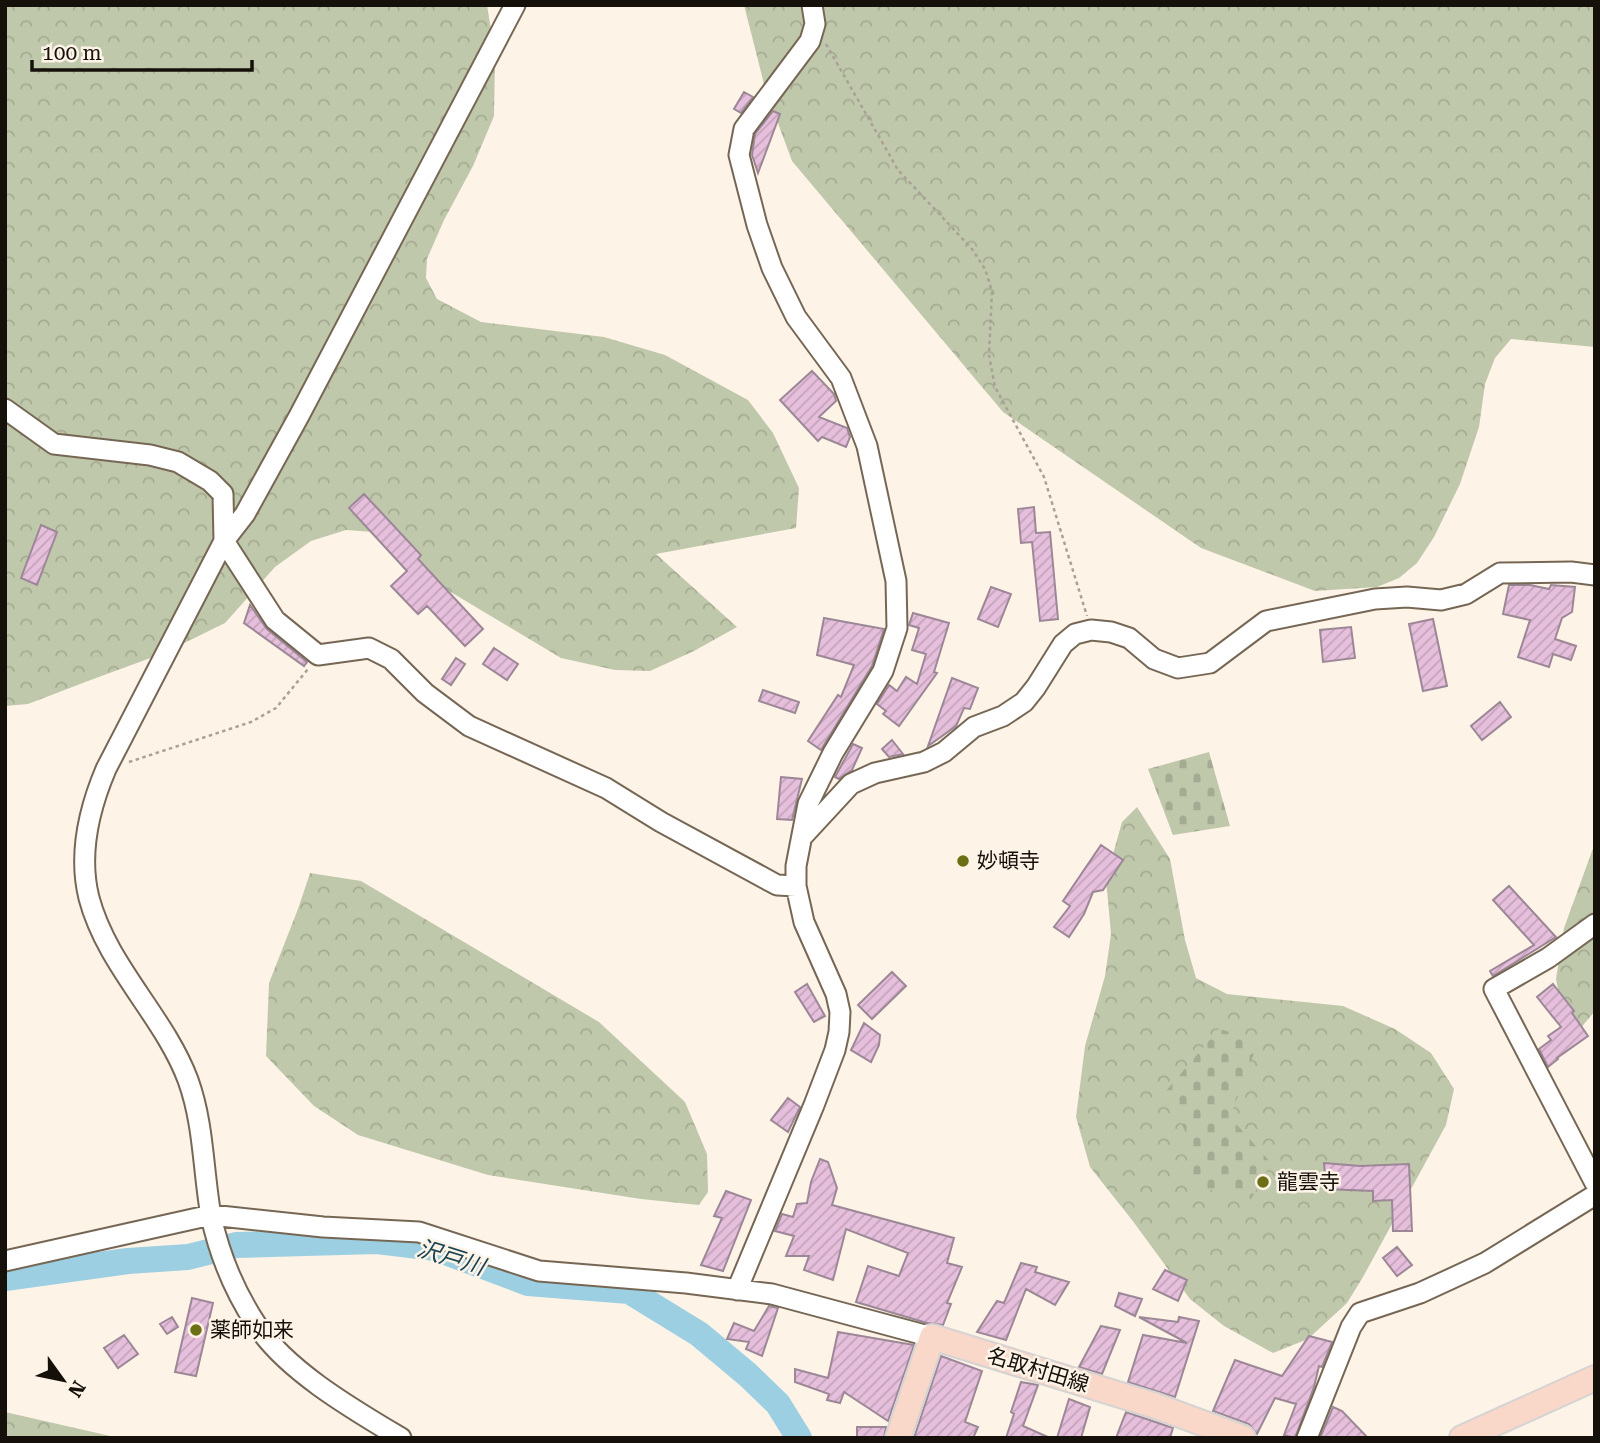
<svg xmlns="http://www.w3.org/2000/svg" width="1600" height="1443" viewBox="0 0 1600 1443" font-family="'Roboto Serif','Noto Sans JP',serif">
	<defs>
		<pattern id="forest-crowns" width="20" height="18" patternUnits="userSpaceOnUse" patternTransform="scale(1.75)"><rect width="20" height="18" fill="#c0c8ab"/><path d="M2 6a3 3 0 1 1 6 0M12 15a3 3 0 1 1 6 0" fill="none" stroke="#a4ab92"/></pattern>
		<pattern id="cemetery-stones" width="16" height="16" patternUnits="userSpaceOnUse" patternTransform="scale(1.75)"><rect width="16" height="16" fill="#c0c8ab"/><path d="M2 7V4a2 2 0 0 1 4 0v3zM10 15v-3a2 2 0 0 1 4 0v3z" fill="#a4ab92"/></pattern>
		<pattern id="building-hatch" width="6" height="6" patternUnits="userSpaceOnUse" patternTransform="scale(1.75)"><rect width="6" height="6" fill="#e6bfdc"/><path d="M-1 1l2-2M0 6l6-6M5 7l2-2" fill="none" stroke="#c4a3bb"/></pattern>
	</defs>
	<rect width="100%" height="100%" fill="#fef3e7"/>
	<path fill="url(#forest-crowns)" d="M5 5H487L495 55 494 116 473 166 444 220 427 259 426 278 437 299 481 322 604 337 665 355 748 400 773 433 799 488 796 528 656 554 737 627 694 651 650 671 615 670 561 658 449 591 386 533 346 530 311 541 275 567 225 623 164 653 88 681 28 704 5 706Z
		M744 5H1595V347L1511 339 1495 358 1485 384 1479 427 1460 484 1434 537 1417 563 1399 578 1377 587 1315 591 1201 548 1003 412 792 161 765 88Z
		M1137 807 1170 859 1185 940 1196 978 1227 994 1343 1006 1395 1029 1431 1053 1454 1089 1446 1125 1363 1277 1347 1303 1308 1339 1273 1353 1224 1326 1190 1299 1132 1220 1090 1167 1076 1117 1085 1046 1105 976 1111 934 1106 879 1122 822Z
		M1595 843V1011L1579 1030 1563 1015 1556 979 1564 928Z
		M310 873 361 881 599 1022 685 1102 707 1154 708 1192 699 1205 641 1199 488 1175 358 1135 314 1106 266 1056 269 983 298 909Z
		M5 1412 119 1438H5Z"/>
	<path fill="url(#cemetery-stones)" d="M1209 752 1230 826 1173 835 1148 769Z
		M1219 1029 1259 1040 1230 1117 1271 1163 1251 1199 1188 1184 1195 1152 1166 1091Z"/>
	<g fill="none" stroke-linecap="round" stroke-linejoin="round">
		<path stroke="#9dcfe2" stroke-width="26" d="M5 1278 128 1261 188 1257 236 1245 377 1241 435 1248 528 1283 629 1291 699 1334 748 1375 778 1404 799 1438"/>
	</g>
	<path fill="url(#building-hatch)" stroke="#9c8797" stroke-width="2" d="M744 92 753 97 741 113 734 109Z
		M773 111 780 114 758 173 752 155 755 134Z
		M812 371 834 394 836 401 819 417 847 428 850 437 846 447 822 437 818 441 780 400Z
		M364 494 421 555 418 559 483 629 465 646 427 606 418 614 391 586 407 571 349 508Z
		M1034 507 1036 533 1050 532 1058 619 1040 621 1032 542 1021 543 1018 509Z
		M41 525 57 532 37 585 21 578Z
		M1509 585H1530L1549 589 1551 585 1575 587 1572 612 1562 618 1555 639 1576 646 1571 660 1553 654 1549 667 1518 657 1530 620 1503 614Z
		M991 587 1011 594 998 627 978 619Z
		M250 605 267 629 307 662 304 666 244 623Z
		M913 613 949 623 934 672 937 673 899 726 883 714 886 711 877 704 889 685 897 691 906 677 917 684 926 654 912 650 919 628 909 625Z
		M824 618 884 629 872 666 821 750 808 741 838 695 841 697 854 665 817 655Z
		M1433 619 1447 686 1423 691 1409 624Z
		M1351 627 1355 658 1323 662 1320 630Z
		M494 648 518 664 507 680 483 664Z
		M456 658 465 664 451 685 442 679Z
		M952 678 978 688 970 709 964 708 956 726 928 746Z
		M763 690 799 702 795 713 759 701Z
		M1500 702 1511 717 1482 740 1471 726Z
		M892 740 903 754 889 757 882 749Z
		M853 744 862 748 852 770 839 779 835 777Z
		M781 777 802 779 792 820 777 819Z
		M1101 845 1123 860 1103 890 1093 892 1084 914 1069 937 1054 927 1070 906 1063 901Z
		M1509 886 1556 937 1493 976 1490 971 1534 945 1493 900Z
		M892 972 906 986 872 1019 858 1005Z
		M807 984 825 1016 814 1022 795 992Z
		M1553 984 1574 1011 1572 1013 1588 1036 1557 1058 1558 1059 1548 1067 1539 1049 1551 1040 1548 1036 1561 1027 1537 997Z
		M864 1023 880 1035 879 1045 871 1062 851 1050Z
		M788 1098 800 1107 788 1132 771 1120Z
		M820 1159 828 1162 837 1188 832 1205 954 1238 947 1263 962 1267 947 1303 951 1304 943 1325 927 1323 856 1302 868 1266 899 1276 908 1253 846 1229 833 1280 804 1270 809 1256H786L794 1236 775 1231 782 1214 793 1217 797 1204 807 1203 811 1182Z
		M1324 1163 1360 1166 1409 1164 1412 1231H1393L1392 1200 1373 1201V1191L1326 1189Z
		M726 1191 751 1200 723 1271 701 1265 722 1218 714 1216Z
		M1397 1247 1412 1265 1397 1276 1383 1258Z
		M1021 1263 1037 1267 1035 1272 1069 1282 1055 1305 1026 1289 1006 1340 977 1332 997 1301 1004 1303Z
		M1165 1270 1187 1280 1178 1301 1153 1289Z
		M1119 1293 1142 1299 1135 1316 1115 1306Z
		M192 1298 213 1303 196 1376 175 1372Z
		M769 1306 778 1308 762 1356 746 1349 749 1342 727 1339 734 1323 754 1331Z
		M172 1317 178 1327 167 1334 160 1324Z
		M1139 1317 1178 1322 1179 1317 1199 1321 1175 1397 1128 1382 1143 1335 1187 1343Z
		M1101 1326 1120 1330 1102 1374 1079 1367Z
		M838 1332 914 1345 888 1421 844 1392 840 1403 827 1400 829 1394 795 1382V1369L828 1378Z
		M124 1335 138 1354 118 1368 104 1348Z
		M1309 1336 1332 1342 1322 1367 1319 1366 1314 1387 1295 1438 1284 1435 1296 1404 1275 1398 1257 1434 1249 1424 1213 1411 1235 1360 1282 1376Z
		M941 1356 982 1371 965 1422 978 1427 973 1438H914Z
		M1021 1382 1038 1385 1023 1426 1050 1438H1006L1014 1414 1011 1412Z
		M1069 1399 1090 1407 1081 1438H1057Z
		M1333 1407 1342 1411 1368 1438H1320Z
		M1126 1412 1173 1428 1170 1438H1116Z
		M857 1427H886L884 1438H857Z"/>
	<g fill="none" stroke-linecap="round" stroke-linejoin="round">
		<g stroke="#766755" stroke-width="23">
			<path id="minor" d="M5 409 54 444 150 455 178 462 210 481 223 494 224 541 275 620 318 655 369 648 391 659 425 693 469 726 606 788 661 822 777 885 796 886
				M802 837 851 784 875 773 924 762 944 752 974 727 1003 716 1024 702 1036 687 1063 644 1075 634 1091 630 1111 632 1129 638 1154 659 1178 668 1210 663 1266 621 1375 599 1407 597 1441 600 1466 594 1500 573 1571 572 1595 575
				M1595 924 1548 958 1494 989 1595 1183
				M5 1261 211 1215 323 1227 419 1232 539 1271 686 1283 772 1294 932 1337
				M737 1290 814 1105 835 1050 839 1032 840 1012 836 994 804 922 796 886V866L808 804 833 753 883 671 897 628 896 581 867 446 841 378 796 317 772 268 757 225 739 155 744 129 810 41 815 24 812 5
				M401 1438C354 1410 285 1370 256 1324 235 1292 219 1253 211 1216 203 1171 204 1124 188 1080 164 1016 107 966 89 898 78 854 89 809 106 769L224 541 245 514 299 416 515 5
				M1307 1438 1351 1327 1360 1313 1420 1293 1485 1263 1595 1195"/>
		</g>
		<g stroke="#d5d4d3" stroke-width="28">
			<path id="major" d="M898 1438 932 1337 1156 1406 1243 1438
				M1462 1438 1595 1378"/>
		</g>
		<path stroke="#a9a096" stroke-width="2.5" stroke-dasharray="3.5 3.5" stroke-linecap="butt" d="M826 44 898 170 972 249 985 269 992 291 989 355 995 387 1044 477 1087 616
			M129 762 251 722 276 708 308 669"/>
		<use href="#minor" stroke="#fff" stroke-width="19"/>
		<use href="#major" stroke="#f9d7c9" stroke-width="24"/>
	</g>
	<g fill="#6b6f15" stroke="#fef3e7" stroke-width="2.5">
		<circle cx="963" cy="861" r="7"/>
		<circle cx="1263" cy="1182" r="7"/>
		<circle cx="196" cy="1330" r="7"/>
	</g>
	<g text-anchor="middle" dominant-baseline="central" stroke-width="5" stroke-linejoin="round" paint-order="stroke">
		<g font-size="21" fill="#151009" stroke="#fef3e7" text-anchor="start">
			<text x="977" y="861">妙頓寺</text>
			<text x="1277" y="1182">龍雲寺</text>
			<text x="210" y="1330">薬師如来</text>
		</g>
		<g font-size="21" fill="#151009" stroke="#fef3e7">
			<text transform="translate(1038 1370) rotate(17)">名取村田線</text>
		</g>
		<g font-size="23" font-style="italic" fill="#194553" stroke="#fef3e7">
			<text transform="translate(451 1258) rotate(17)">沢戸川</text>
		</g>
	</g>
	<rect width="1600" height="1443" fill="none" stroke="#151009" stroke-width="14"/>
	<g transform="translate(63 1380) rotate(123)" stroke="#fef3e7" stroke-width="5" paint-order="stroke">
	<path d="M0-5L12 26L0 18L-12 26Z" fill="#151009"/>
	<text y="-10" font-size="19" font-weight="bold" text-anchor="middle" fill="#151009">N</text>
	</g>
	<path d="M32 60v10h220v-10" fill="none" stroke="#151009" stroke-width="3.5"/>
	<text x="42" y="60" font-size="21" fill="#151009" stroke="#fef3e7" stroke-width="5" paint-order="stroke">100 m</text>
</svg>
